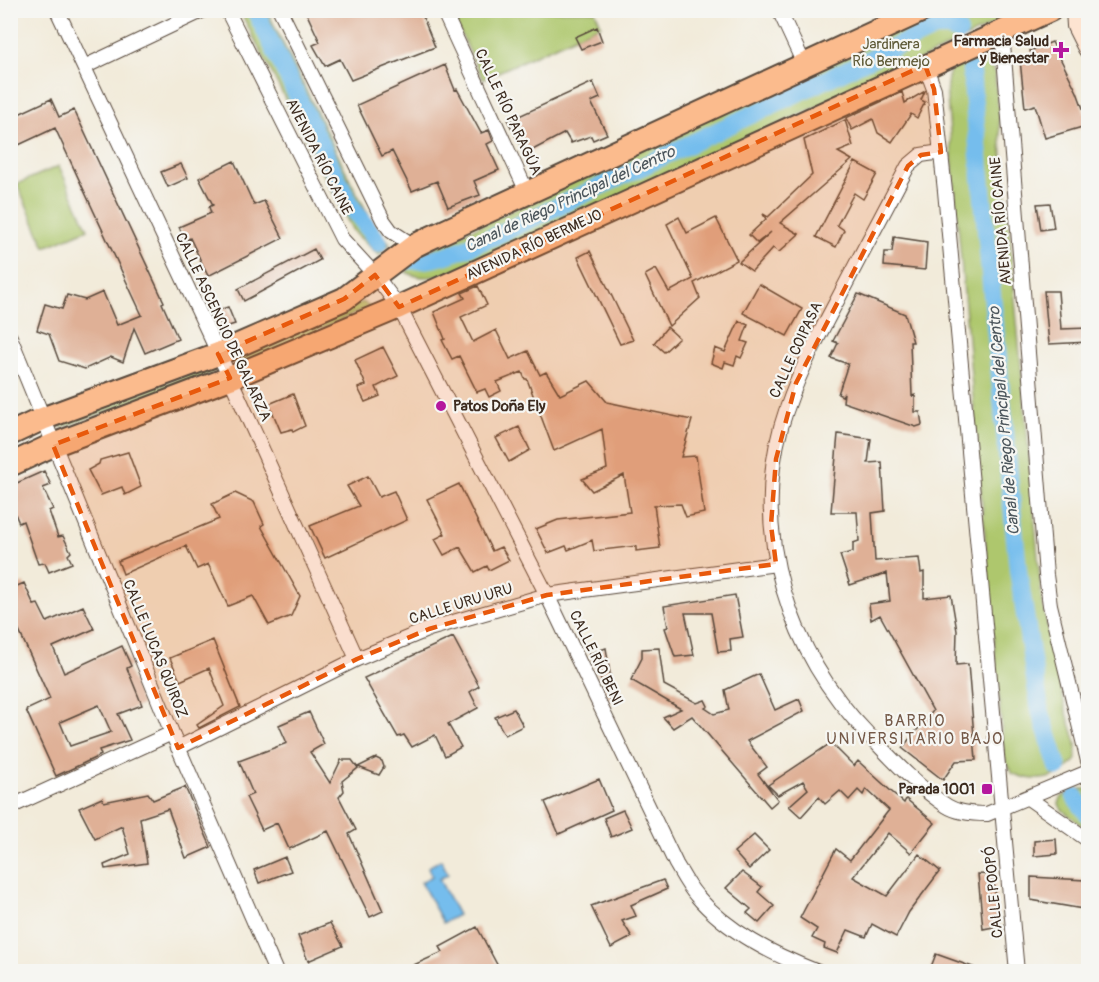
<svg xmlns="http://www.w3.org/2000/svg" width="1099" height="982" viewBox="0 0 1099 982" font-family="Pangolin,sans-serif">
	<rect width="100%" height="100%" fill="#f6f6f2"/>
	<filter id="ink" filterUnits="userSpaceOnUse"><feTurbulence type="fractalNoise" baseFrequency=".0167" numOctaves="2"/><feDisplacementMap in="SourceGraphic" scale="12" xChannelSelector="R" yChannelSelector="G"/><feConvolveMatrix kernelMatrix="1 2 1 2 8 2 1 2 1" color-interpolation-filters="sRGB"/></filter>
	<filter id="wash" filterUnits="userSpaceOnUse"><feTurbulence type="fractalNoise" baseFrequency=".008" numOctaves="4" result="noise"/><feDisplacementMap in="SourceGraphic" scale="24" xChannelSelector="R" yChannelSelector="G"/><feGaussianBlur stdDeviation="1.35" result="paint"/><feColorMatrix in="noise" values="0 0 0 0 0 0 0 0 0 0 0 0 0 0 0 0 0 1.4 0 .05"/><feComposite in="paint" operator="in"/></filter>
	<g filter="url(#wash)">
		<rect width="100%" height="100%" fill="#f2ebda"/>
		<path fill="#aec76d" stroke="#747846" stroke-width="1.5" d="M240 11H267L352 184 369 216 390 244 379 255 353 231Z
			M450 11H595L601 25 483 79Z
			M943 11H1020L941 50 479 261C456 269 430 285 406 272L428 250 889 33Z
			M973 55C987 56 990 63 995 75L1042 602 1065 707 1076 743V760C1058 780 1036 784 1012 773L1004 756 947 98C947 70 948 66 973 55Z
			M59 166 88 229 45 247 17 184Z
			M363 302 370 307 236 367 232 359Z
			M213 366 215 372 61 428 59 422Z
			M1073 789H1088V830L1062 810 1059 804 1061 798Z"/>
		<path fill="#74bded" stroke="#587486" stroke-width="1.5" d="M441 860 448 874 439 879 458 915 443 923 421 882 432 876 428 867Z"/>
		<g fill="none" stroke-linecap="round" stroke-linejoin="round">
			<path stroke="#74bded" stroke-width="18" d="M255 10 351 206 379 243
				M971 71 1018 570 1040 710 1058 767
				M407 260C437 263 465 248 493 237L935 28H948L959 32
				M1075 797 1088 814"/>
		</g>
		<g id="blocks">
			<path fill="#dfb096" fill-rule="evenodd" d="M305 10H420L435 47 351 80 340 59 325 66 313 45 320 42Z
				M597 27 602 41 581 49 575 37Z
				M1052 42 1077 92 1089 125 1045 138 1035 105 1025 108 1020 60 1032 55 1030 51Z
				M445 65 455 90 457 89 481 133 489 130 493 141 487 144 499 170 474 181 480 195 448 207 437 181 412 191 392 151 382 156 357 105Z
				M593 82 600 98 591 102 607 134 593 140 591 136 571 143 565 133 525 154 508 121Z
				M925 91 921 100 925 102 917 118 911 114 892 142 878 133 873 119 852 130 846 118 902 92 905 103Z
				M51 99 59 117 74 110 164 302 162 303 178 339 145 353 134 328 123 362 111 357 85 369 59 361 49 334 37 330 45 304 62 309 67 295 85 300 103 292 117 325 142 315 55 128 10 149V118Z
				M845 120 853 146 838 152 852 160 780 223 799 234 779 252 773 248 752 271 739 262 771 232 757 243 749 235 766 219 763 214 768 217 812 175 804 140Z
				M234 161 254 205 264 201 283 238 208 276 190 238 185 241 179 227 211 213 209 207 213 205 199 178Z
				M855 162 877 174 863 199 854 193 837 225 844 230 836 247 816 237Z
				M181 164 188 178 168 187 161 172Z
				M1050 203 1054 228 1041 230 1037 204Z
				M679 217 687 233 716 218 737 260 694 283 700 298 669 326 645 275 656 269 669 292 693 279 667 224Z
				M894 237 927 242 925 270 884 266 885 252H892Z
				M314 249 320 260 244 301 238 289Z
				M590 251 633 340 620 344 578 257Z
				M759 284 802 309 787 336 743 313Z
				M478 286 487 305 461 317 473 342 496 330 510 359 528 351 540 375 546 372 560 395 589 381 607 402 692 420 681 457 696 456 704 513 686 517 681 504 654 505 660 548 636 551V546L594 551 592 540 568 550 566 546 548 553 536 529 558 520 630 512 624 475 592 491 582 479 607 469 602 429 554 451 527 379H525L522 372 497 382 501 391 489 397 485 389 477 392 459 356 452 359 442 340 445 339 434 312 465 298 462 293Z
				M1044 291H1058L1061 329 1089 328V342L1049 344Z
				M858 294 905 314 913 342H910L912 396 915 395V412H920L922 425 916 427 843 402 844 393 842 396 838 394 848 364 831 358 838 343 833 341Z
				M228 307 235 324 222 328 216 311Z
				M739 321 748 325 742 341 748 343 741 358 737 356 734 365 725 362 723 368 711 363 715 348 725 352Z
				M667 327 679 338 664 352 654 343Z
				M383 347 398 376 376 387 380 396 365 402 358 388 366 385 355 360Z
				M293 394 305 426 293 432 292 429 281 432 269 404Z
				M519 427 530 450 509 462 496 438Z
				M838 434 871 439 868 463 882 462 885 511 872 513 875 561 919 558 921 573 924 572V598L951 595 957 631 956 665 968 664 976 760 956 761 943 780 902 748 933 711 880 615 871 620 869 604 890 601 887 573 850 585 840 555 853 552V543L859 541 857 512H831Z
				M128 452 141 487 125 495 122 487 101 495 88 470 99 464 100 460Z
				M44 471 51 485 43 488 53 509 49 511 58 537 63 536 71 552 68 555 72 563 49 572 45 563 38 564 23 521 19 523 10 502V486Z
				M368 476 379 497 394 491 407 520 325 558 310 526 359 506 347 486Z
				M459 484 492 551 501 547 509 560 489 570 487 566 475 572 460 547 444 555 435 539 445 534 427 499Z
				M235 493 254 502 264 524 261 526 300 596 291 616 269 625 253 596 228 606 208 564 197 569 186 546 123 574 118 561 219 519 212 504Z
				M24 583 34 605 38 604 47 622 83 606 94 629 53 647 64 673 122 646 131 666 127 668 142 705 118 714 130 740 99 750 101 755 56 776 26 710 50 699 10 611V589ZM99 705 111 732 70 746 60 722Z
				M735 595 743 637 730 639 731 651 718 652 711 613H685L694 655 675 657 665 628 668 627 664 606Z
				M453 637 479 686 470 692 478 708 448 724 461 747 445 756 435 735 412 747 404 735 398 737 364 678Z
				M213 640 240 707 199 728 197 725 224 706 209 668 180 681 170 658Z
				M606 648 614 700 611 701 589 654Z
				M659 648 664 685 697 703 705 700 708 706 705 708 714 714 729 710 725 690 759 674 775 710 799 699 804 711 747 741 767 767 758 774 778 800 770 807 692 716 673 728 663 717 681 709 631 680 642 658V649Z
				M514 709 523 726 505 735 495 717Z
				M309 712 324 744 310 752 330 783 341 760H352L358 768 342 781 344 791 339 797 356 830 349 834 383 911 370 917 328 831 289 849 277 823 262 830 246 797 253 794 239 761 287 743 279 725Z
				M831 743 854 766 858 761 904 803 906 799 935 823 911 853 888 833 853 877 887 896 919 854 940 871 909 912 896 937 872 924 866 937 848 930 837 953 824 948 825 944 812 938 817 929 800 918 836 849 850 860 889 810 866 789 863 795 858 790 849 800 840 791 825 804 819 797 801 817 789 806 808 789 803 781 778 795 768 785Z
				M376 758 382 761 384 767 379 775 358 767Z
				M599 779 612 810 559 834 545 802Z
				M185 787 211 847 186 858 168 809 140 818 147 863 105 869 104 865 130 854 122 826 95 839 79 808 102 798 104 802 148 793 153 800Z
				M623 810 632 828 611 837 604 818Z
				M754 835 769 850 749 869 734 852Z
				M1056 839 1057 854 1034 856V841Z
				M285 857 291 871 259 883 254 870Z
				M742 872 762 887 758 892 774 906 759 923 747 913 751 909 726 888Z
				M978 874 993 875 999 926 983 929Z
				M1031 877 1085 880 1089 910 1031 900Z
				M663 880 667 889 631 905 636 916 622 921 632 937 611 948 591 906Z
				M330 923 343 946 308 961 298 936Z
				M477 927 501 972H398L443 952 440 947Z
				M936 954 981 970 980 972H929Z"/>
		</g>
	</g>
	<g filter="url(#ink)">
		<use href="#blocks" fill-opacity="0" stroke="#56473a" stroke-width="1.5"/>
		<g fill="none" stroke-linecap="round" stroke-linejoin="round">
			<g stroke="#56473a" stroke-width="16">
				<path id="minor" d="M57 10 230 378 357 659
					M227 10 342 239 375 275 399 307 547 595 676 864C682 874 688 886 696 895 727 932 774 955 818 972
					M280 10 383 220 391 231 414 246
					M443 10 528 194
					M779 10 804 64
					M1002 32 1046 575 1050 605 1088 761
					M925 65 934 89 945 191 1017 972
					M84 67 204 10
					M941 152 921 155 908 166C885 210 861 254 838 299 816 340 794 382 781 427 751 536 790 654 867 733 891 758 917 787 947 806 958 813 974 814 987 814L1088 772
					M10 337 172 733 276 972
					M178 748 357 659 429 629 547 595 776 564
					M1028 798 1088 840
					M10 807 172 733"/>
			</g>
			<g stroke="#56473a" stroke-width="22">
				<path id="secondary" d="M1076 10 1077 26 1088 48"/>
			</g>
			<g stroke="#56473a" stroke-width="26">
				<path id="primary" d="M10 434 42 419 218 354 344 299 414 246 430 238 923 10
					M10 465 53 445 230 378 399 307 1050 10"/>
			</g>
			<use href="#minor" stroke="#fff" stroke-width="14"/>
			<use href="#secondary" stroke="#fde4d1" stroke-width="20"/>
			<use href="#primary" stroke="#fbbb8d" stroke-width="22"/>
		</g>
	</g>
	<path fill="#e8590c" fill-opacity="0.2" stroke="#e8590c" stroke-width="4.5" stroke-dasharray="12 8" stroke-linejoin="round" d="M925 65 934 89 941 152 921 155 908 166 796 383 776 459 771 525 776 564 547 595 429 629 357 659 178 748 53 445 230 378 218 354 344 299 375 275 399 307Z"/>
	<g fill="#b5179e" stroke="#f6f6f2" stroke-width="2">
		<path d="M1058 41h6v6h6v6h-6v6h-6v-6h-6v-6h6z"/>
		<circle cx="441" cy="406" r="6"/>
		<rect x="981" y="783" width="12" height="12" rx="3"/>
	</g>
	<g text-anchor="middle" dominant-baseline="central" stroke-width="4.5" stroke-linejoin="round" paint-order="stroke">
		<g font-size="15" font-weight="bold" fill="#3b2a1e" stroke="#f6f6f2" text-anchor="end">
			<text x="1049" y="41">Farmacia Salud<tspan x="1049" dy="17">y Bienestar</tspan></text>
			<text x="453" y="406" text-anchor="start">Patos Doña Ely</text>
			<text x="975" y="789">Parada 1001</text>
		</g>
		<g font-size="15" fill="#5e5936" stroke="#f6f6f2">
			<text x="891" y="44">Jardinera<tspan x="891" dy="17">Río Bermejo</tspan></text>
		</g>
		<g font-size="15" fill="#3b2a1e" stroke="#f6f6f2">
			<text transform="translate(508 112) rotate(65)">CALLE RÍO PARAGÚA</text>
			<text transform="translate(319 157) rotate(63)">AVENIDA RÍO CAINE</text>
			<text transform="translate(1001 221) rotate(-95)">AVENIDA RÍO CAINE</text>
			<text transform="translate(534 245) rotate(-25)">AVENIDA RÍO BERMEJO</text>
			<text transform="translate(223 327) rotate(65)">CALLE ASCENCIO DE GALARZA</text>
			<text transform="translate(796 350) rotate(-65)">CALLE COIPASA</text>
			<text transform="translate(461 604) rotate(-17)">CALLE URU URU</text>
			<text transform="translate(155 649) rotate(68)">CALLE LUCAS QUIROZ</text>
			<text transform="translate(596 658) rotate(64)">CALLE RÍO BENI</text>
			<text transform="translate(994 892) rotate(-95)">CALLE POOPÓ</text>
		</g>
		<g font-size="16" font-style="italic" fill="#4c565c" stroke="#f6f6f2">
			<text transform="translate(570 199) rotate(-25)">Canal de Riego Principal del Centro</text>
			<text transform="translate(1004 421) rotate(-95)">Canal de Riego Principal del Centro</text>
		</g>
		<g font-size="16" letter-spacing="1.5" fill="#745948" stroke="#f6f6f2">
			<text x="915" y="721">BARRIO<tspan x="915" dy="18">UNIVERSITARIO BAJO</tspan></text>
		</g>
	</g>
	<rect width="1099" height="982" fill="none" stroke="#f6f6f2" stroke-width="36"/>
</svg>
